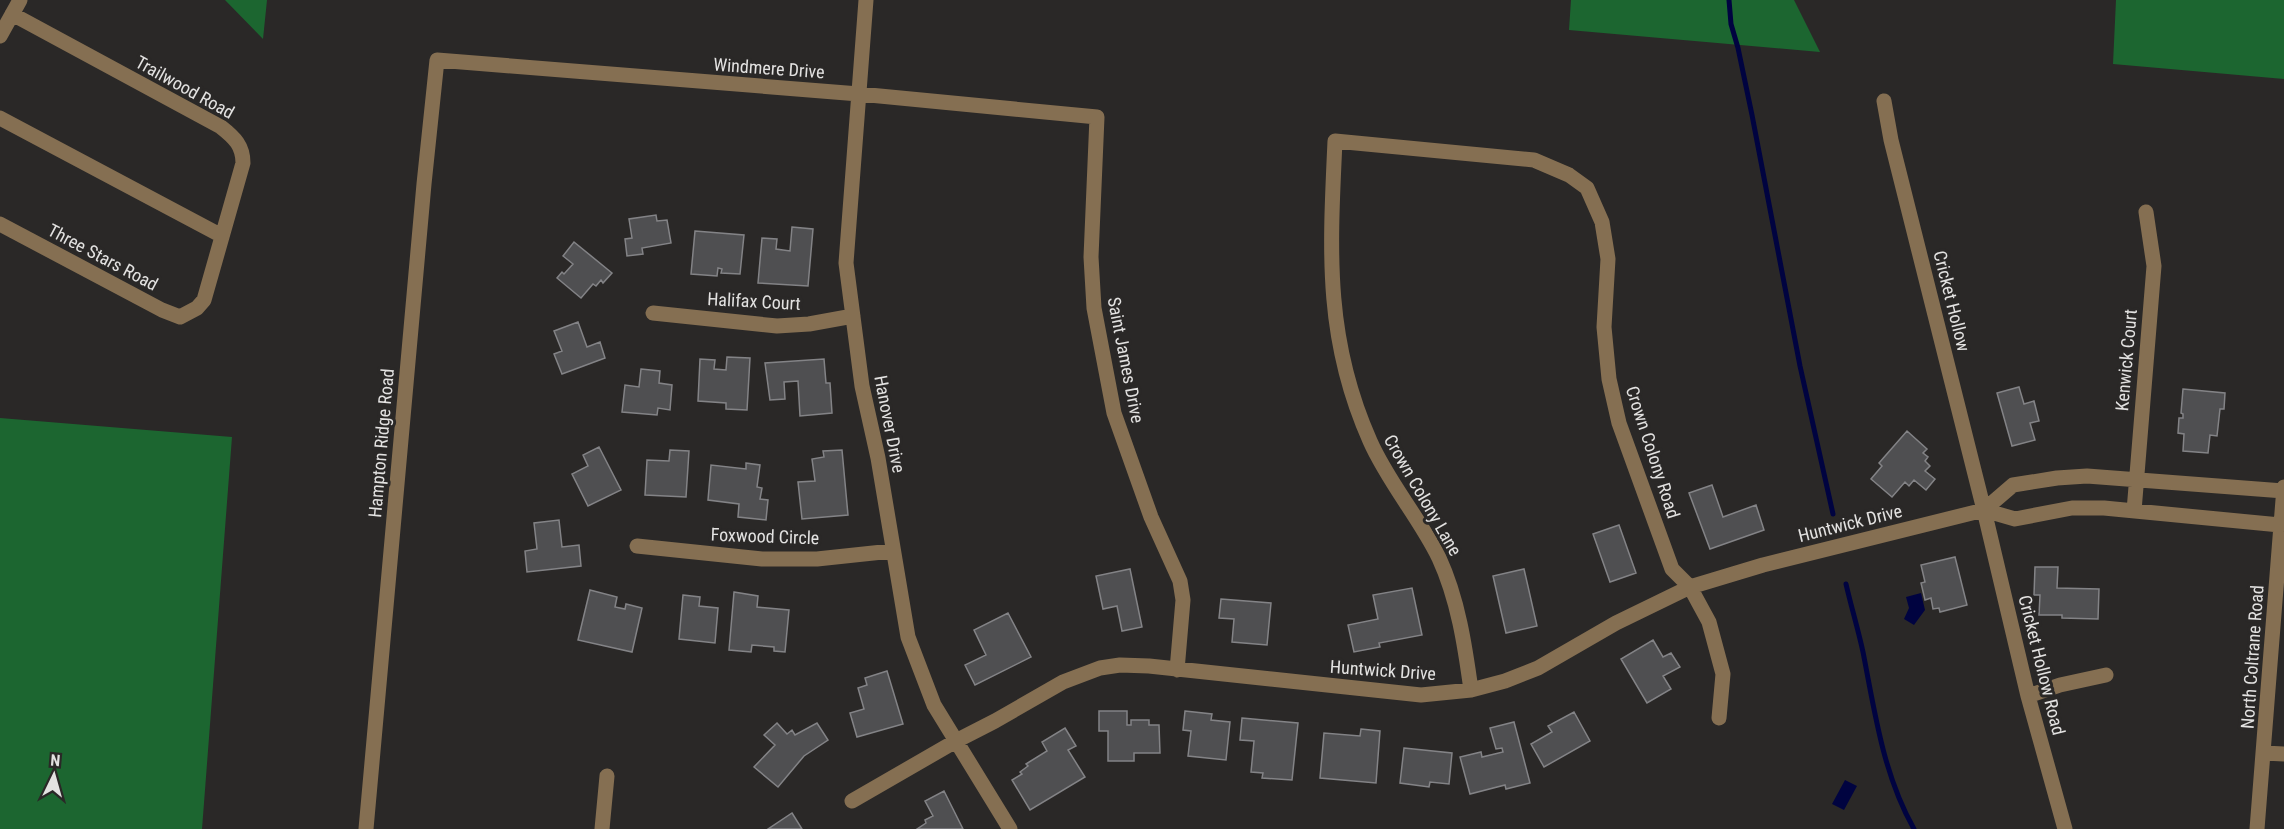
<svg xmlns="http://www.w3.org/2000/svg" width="2284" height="829" viewBox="0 0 2284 829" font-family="'Roboto Condensed',sans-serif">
	<rect width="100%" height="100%" fill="#2a2827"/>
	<path fill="#1c6630" d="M225 0H267L263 39Z
		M1571 0H1794L1820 52 1569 30Z
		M2116 0H2284V79L2113 64Z
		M0 418 232 437 202 829H0Z"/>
	<path fill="#000340" d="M1921 593 1925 610 1914 625 1904 619 1909 608 1906 597Z
		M1845 780 1857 786 1844 810 1832 804Z"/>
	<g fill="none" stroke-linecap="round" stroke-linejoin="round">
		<path stroke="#000340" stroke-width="5" d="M1729 0 1731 24 1738 48 1752 115 1800 366 1833 514
			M1846 584C1851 606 1858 629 1863 652 1875 713 1883 774 1914 829"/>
	</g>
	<path fill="#4f4f51" stroke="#838386" stroke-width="1.5" d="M656 215 657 221 667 220 671 243 642 248 643 254 627 256 625 239 632 238 629 219Z
		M792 227 813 229 808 286 758 283 762 238 777 239 776 249 790 251Z
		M695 231 744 235 740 274 721 273 722 269 718 268 717 276 691 274Z
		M574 242 612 273 603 283 601 280 596 286 593 284 581 298 557 278 562 272 564 274 573 264 563 256Z
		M578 322 587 347 600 342 605 358 562 374 554 354 562 351 554 331Z
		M727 357 750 358 747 410 726 409V403L698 401 700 359 715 360 714 369 726 370Z
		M824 359 826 383H830L832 413 800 416 798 381 784 382 785 399 770 400 765 363Z
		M641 369 660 371 659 383 672 385 670 410 658 408 657 415 622 412 625 385 639 387Z
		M2019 387 2024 404 2034 401 2039 421 2030 423 2035 440 2012 446 1997 393Z
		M2183 389 2225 393 2224 409H2220L2217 436 2210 435 2208 453 2183 451 2184 434 2178 433 2179 418H2183V414L2181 413Z
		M1907 431 1927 449 1923 453 1928 457 1925 461 1930 466 1925 471 1935 479 1926 490 1914 480 1909 486 1905 482 1892 497 1871 479 1882 466 1879 463Z
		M599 447 621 490 588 506 572 474 588 466 583 455Z
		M670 450 689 451 686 497 645 495 647 460 669 461Z
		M842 450 848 515 802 519 798 482 815 481 812 459 824 457 823 451Z
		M746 463 760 465 757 487 762 488 760 499 768 500 766 520 738 517 739 504 708 500 711 465 746 469Z
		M1712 485 1723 517 1756 505 1764 530 1710 549 1689 493Z
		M559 520 562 547 579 545 581 566 527 572 525 551 537 549 534 523Z
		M1619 525 1636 573 1610 582 1593 534Z
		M1955 557 1967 605 1940 612 1939 608 1933 609 1931 598 1925 600 1921 583 1925 582 1921 565Z
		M2035 567H2058L2057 588 2099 589 2098 619 2062 618V615H2039L2040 595H2034Z
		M1130 569 1142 627 1122 631 1117 606 1103 609 1096 576Z
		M1524 569 1537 626 1506 633 1493 576Z
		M1412 588 1422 635 1379 643 1380 647 1354 652 1348 625 1378 619 1373 595Z
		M590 590 617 597 615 607 625 609 626 604 642 608 632 652 578 640Z
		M734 592 758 596 757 607 789 610 785 652 774 651V647L752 645 751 652 729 650Z
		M683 595 700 597 699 606 718 608 715 643 679 639Z
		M1221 599 1271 603 1267 645 1232 642 1234 619 1219 618Z
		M1008 613 1031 657 975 685 965 665 986 655 974 630Z
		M1653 640 1663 657 1671 653 1680 667 1663 676 1671 689 1647 703 1621 659Z
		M887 671 903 724 857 737 850 713 864 709 858 688 867 685 865 678Z
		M1099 711H1127V725H1131V720H1149V725H1159L1160 753H1134V761H1108V731H1099Z
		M1185 711 1212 714 1211 720 1230 722 1226 760 1188 756 1191 731 1183 730Z
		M1574 712 1590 741 1544 767 1531 744 1552 732 1548 726Z
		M1242 718 1298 723 1292 780 1262 778 1263 773 1251 772 1254 741 1240 740Z
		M1514 722 1530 783 1506 789 1505 785 1470 794 1460 757 1481 752 1482 757 1503 752 1502 748 1496 749 1490 728Z
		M777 723 787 734 792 730 795 735 817 723 828 740 804 756 778 787 754 767 775 745 764 735Z
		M1065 728 1076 746 1068 750 1085 777 1030 810 1012 780 1022 774 1020 772 1028 766 1026 764 1047 751 1042 742Z
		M1361 729 1380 731 1376 783 1320 778 1324 733 1360 736Z
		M1404 748 1452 753 1449 784 1430 782 1429 787 1400 783Z
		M944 791 963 829H917L926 823 925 820 933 816 925 801Z
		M792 813 802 829H768Z"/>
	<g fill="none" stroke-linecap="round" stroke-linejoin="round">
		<path stroke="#856f52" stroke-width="15" d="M866 0 846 263 862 386 878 458 908 637 934 705 1010 829
			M0 36 20 0
			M1884 101 1891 140 1984 510 2028 696 2065 829
			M0 118 222 236
			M0 224 162 310 180 317 197 308 204 300 243 163C243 146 235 138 221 127L12 14
			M653 313 777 326 809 324 853 316
			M1984 510 2015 519 2072 508H2104L2280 525
			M2134 511 2154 266 2146 212
			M637 546 762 559H817L892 551
			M1471 690C1465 646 1458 599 1439 558 1419 517 1388 482 1370 441 1324 338 1330 249 1335 141L1534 160 1569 175 1587 188 1602 222 1608 259 1604 327 1609 379 1619 423 1672 569 1690 587 1709 622 1723 674 1719 718
			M2028 696 2060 685 2106 675
			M2264 753 2284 754
			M852 801 956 741 995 721 1063 682 1100 668 1120 665 1149 666 1421 695 1471 690 1505 681 1538 668 1616 623 1690 587 1763 565 1984 510 2013 485 2057 478 2087 476 2284 491
			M366 829 424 184 437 60 859 94 1097 117 1091 257 1094 308 1114 413 1151 517 1180 581 1183 600 1177 670
			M602 829 607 776
			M2257 829 2284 487"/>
	</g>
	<g text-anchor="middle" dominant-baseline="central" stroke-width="6" stroke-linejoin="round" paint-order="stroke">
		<g font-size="18" fill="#e3e2e1" stroke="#2a2827">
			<text transform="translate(769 68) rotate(4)">Windmere Drive</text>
			<text transform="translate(185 87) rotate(29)">Trailwood Road</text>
			<text transform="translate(103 257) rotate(28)">Three Stars Road</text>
			<text transform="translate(754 301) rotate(3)">Halifax Court</text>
			<text transform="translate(1952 301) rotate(76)">Cricket Hollow</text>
			<text transform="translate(1126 360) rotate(79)">Saint James Drive</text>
			<text transform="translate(2126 360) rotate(-85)">Kenwick Court</text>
			<text transform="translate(890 424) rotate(79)">Hanover Drive</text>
			<text transform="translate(381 443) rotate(-85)">Hampton Ridge Road</text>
			<text transform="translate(1653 452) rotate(72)">Crown Colony Road</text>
			<text transform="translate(1423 495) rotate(60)">Crown Colony Lane</text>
			<text transform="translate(1850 523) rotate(-14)">Huntwick Drive</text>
			<text transform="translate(765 536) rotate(2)">Foxwood Circle</text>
			<text transform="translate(2252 657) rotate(-86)">North Coltrane Road</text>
			<text transform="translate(2042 665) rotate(76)">Cricket Hollow Road</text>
			<text transform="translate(1383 670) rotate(4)">Huntwick Drive</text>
		</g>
	</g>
	<g transform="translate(54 775) rotate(5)" stroke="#2a2827" stroke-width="4.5" paint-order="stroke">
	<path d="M0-4.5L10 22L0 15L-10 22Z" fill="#e3e2e1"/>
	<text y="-9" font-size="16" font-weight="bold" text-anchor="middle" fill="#e3e2e1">N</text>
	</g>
</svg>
